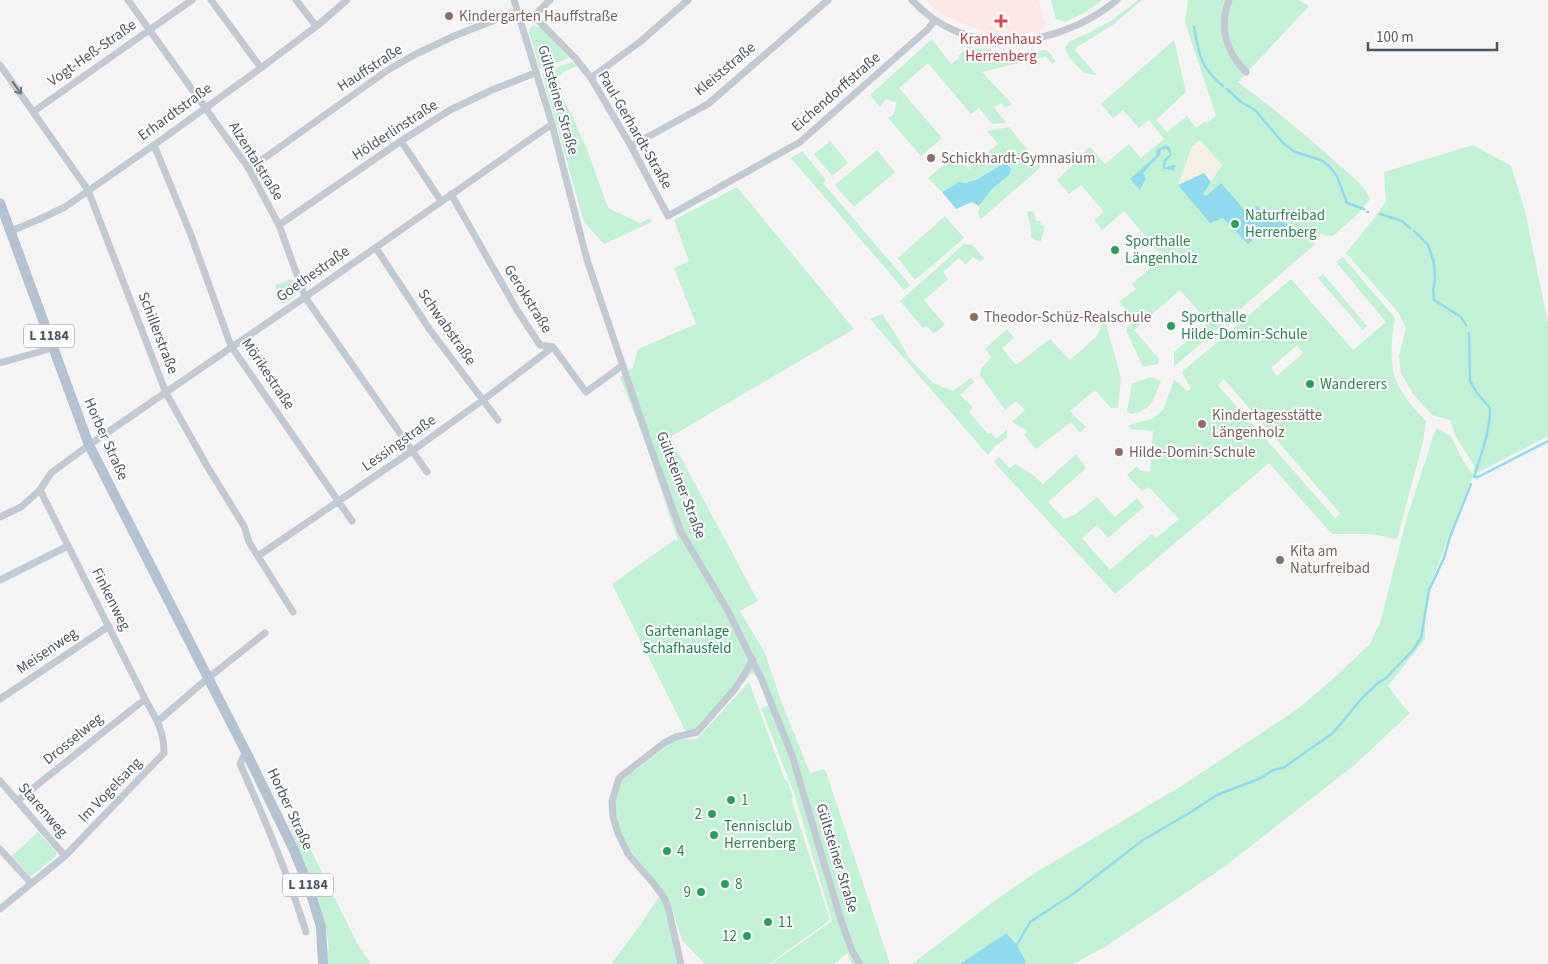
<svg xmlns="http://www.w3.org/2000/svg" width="1548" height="964" viewBox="0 0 1548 964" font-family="'Source Sans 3',sans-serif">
	<rect width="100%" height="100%" fill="#f5f3f3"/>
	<path fill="#fce8e6" d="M925 0H1038L1046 26 1039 31 1029 33H986L944 15Z"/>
	<path fill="#c3f1d5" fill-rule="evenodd" d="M1051 0H1102L1086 12 1065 22 1056 19Z
		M1138 0H1142L1114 24 1074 49 1097 75 1084 73 1069 57 1065 47 1070 41 1089 33 1112 20Z
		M1188 0H1298L1309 6 1238 82C1273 108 1307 136 1339 165 1350 175 1365 185 1370 199L1359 213 1333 236 1317 234 1314 245 1174 367V352L1208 322 1180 290 1134 330 1159 359 1158 364 1143 367 1126 330 1134 317 1119 302 1136 289 1132 284 1163 257 1124 211 1102 230 1094 220 1104 212 1081 185 1069 194 1057 180 1074 164 1075 160 1090 147 1105 164 1129 144 1141 158 1164 139 1149 120 1139 128 1123 110 1113 118 1101 104 1174 40 1186 92 1156 120 1167 132 1187 116 1196 128 1205 121 1207 123 1216 116 1185 22Z
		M533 26 541 27 569 58 540 69 529 32 530 28Z
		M932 39 951 64 959 58 958 56 967 47 1020 54 1045 50 1049 52 1055 61 1052 64 1046 56 982 72 1012 104 1006 108 1001 103 994 107 1006 123 992 124 979 108 971 114 928 63 899 88 942 138 921 156 888 118 893 115 897 103 886 99 880 107 870 95Z
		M572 62 577 66 563 72 558 78 561 96 572 114 581 137 586 146 608 208 640 223 650 218 652 222 604 244 584 222 542 73Z
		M1009 127 1041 167 981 219 978 214C981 196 996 184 1010 173L1002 163 978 179 966 183 959 182 942 192 928 178 956 155 969 169 998 144 987 131Z
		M830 141 848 163 832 176 814 154Z
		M1473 145 1511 166 1525 211 1548 323V436L1473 475 1428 590 1425 605V639L1388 686 1404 707 1410 713 1357 763 1224 867 1105 947 1073 964H1024L1026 962 1006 933 960 964H912L993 902 1035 873 1183 785 1299 708 1336 676 1370 644 1381 620 1407 517 1436 428 1451 436 1462 459 1473 475 1474 465 1457 439 1450 420 1432 415 1413 394 1401 373 1399 356 1406 328 1398 312 1346 253 1375 217 1386 201 1384 172Z
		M877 150 895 172 854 207 835 185Z
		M802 151 826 180 823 183 910 285 904 290 791 158Z
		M737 187 854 329 670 437 758 601 740 611 765 653 781 701 810 773 825 769 890 964H852L847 953 834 964H771L832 921 794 793 761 708 769 705 758 677 752 673 696 737 685 730 612 584 674 540 678 541 647 447 620 377 633 367 638 349 696 324 674 268 689 261 674 220Z
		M1033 211 1036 221H1040L1041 225 1045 226 1041 241 1035 240 1031 237C1032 228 1029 221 1027 212Z
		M945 216 964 238 915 280 898 258Z
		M964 244 972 245 984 258 981 262 973 257 966 264 959 258 943 272 948 279 924 300 945 325 934 334 927 326 923 328 900 301Z
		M1343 257 1395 318C1392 335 1389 364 1396 380 1402 396 1415 409 1426 421L1423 442 1397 539 1371 534H1332L1269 463 1115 594 994 462 999 457 1010 468 1015 464 1033 475 1043 484 1076 454 1086 468 1048 502 1064 519 1076 514 1097 497 1115 517 1137 498 1144 507 1108 538 1097 525 1082 538 1110 570 1152 534 1156 538 1179 519 1149 487 1142 491 1127 475 1137 466 1141 471 1150 472 1153 431 1130 429 1129 425 1152 419 1163 410 1174 380C1179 382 1182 387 1187 391L1191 389 1182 372 1291 279 1353 350 1386 322 1336 262ZM1297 345 1303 353 1277 376 1271 368ZM1224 379 1340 513 1335 518 1218 385Z
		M1323 274 1367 326 1363 330 1318 278Z
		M292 279 297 292 295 297 283 304 275 285Z
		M882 314 895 333 909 358 933 383 953 391 971 378 974 382 960 395 973 407 969 412 988 434 991 433 996 439 1007 430V438L995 446 988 455 870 319Z
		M1105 320 1121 378 1118 408H1111L1095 390 1070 411 1079 421H1080L1086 427 1080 433 1071 422 1036 449 1024 435 1028 431 1012 422 1025 410 1016 401 1005 410 980 375 981 369 991 357 985 349 1007 329 1014 338 1002 348 1016 365 1050 339 1070 360 1096 337Z
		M1150 377 1161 381C1154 399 1153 409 1132 414L1127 412 1132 384Z
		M749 682 785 780H787L793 797 791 798 830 920 769 964H705L682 940 669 899 630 850 616 821 615 803 621 781 675 740 697 739Z
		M293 814 357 943 371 964H320V953L329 950 327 934 318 896 286 816Z
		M38 832 56 852V856L33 875 30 876 12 856Z
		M660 895 665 906 679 964H611L641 924Z"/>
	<path fill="#f5f0e5" d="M1200 140 1222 165 1211 182 1204 173 1178 185 1192 146Z"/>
	<path fill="#90daee" d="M1164 146H1169L1172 155 1166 161 1165 167 1176 165 1174 170 1163 169V161L1170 154 1167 149 1161 150 1160 155 1143 173 1146 178 1140 190 1130 179 1156 156 1157 150Z
		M1005 162 1011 168 1010 174 992 189 979 206 972 202 956 209 942 192 959 182 966 183 978 179Z
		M1204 173 1211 182 1203 194 1206 196 1221 183 1247 213 1257 206 1264 213 1254 219 1256 222 1278 213 1288 225 1273 238 1264 230 1248 244 1223 218 1210 223 1178 185Z
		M1006 933 1017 945 1026 962 1024 964H960Z"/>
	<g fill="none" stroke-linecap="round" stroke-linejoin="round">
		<path stroke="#90daee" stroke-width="2.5" d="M1194 27C1199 55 1200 67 1223 86
			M1227 89 1241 102 1255 110 1283 143 1295 152 1321 160 1329 166 1337 176 1347 203 1364 209
			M1367 212H1368
			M1380 214 1402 221 1410 228
			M1414 231 1428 245 1434 263 1435 280 1433 290 1434 300 1461 317 1466 325
			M1469 333 1470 381 1477 393 1490 408C1490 432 1481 455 1474 477
			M1474 477H1478L1548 441
			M1017 945 1030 922 1073 894 1143 840 1186 815 1217 795 1261 778 1273 770 1283 768 1333 733 1363 697 1379 682 1385 679 1413 650 1421 638 1429 590 1444 558 1450 537 1471 484"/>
		<path stroke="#c1cad2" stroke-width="7" d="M128 0 249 169 279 225 305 297 427 472
			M211 0 261 68
			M296 0 316 26
			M514 0 552 124 587 260 649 443 681 532 728 611 762 680 792 755 840 917 852 951 860 964
			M912 0C967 61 1059 48 1117 0
			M1229 0C1219 27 1226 52 1246 72
			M534 16 576 59 591 78 631 146 668 216 800 142 928 29 934 21
			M520 19 534 16 550 0
			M0 65 88 190 166 393 207 466 244 526 249 542 293 612
			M591 78 641 41 688 0
			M33 112 192 0
			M401 141 441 201
			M154 145 191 235 231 346 352 521
			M631 146 708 104 828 0
			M249 169 388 70 414 55 454 36 518 11
			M451 194 517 310 540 345 553 347 586 392 623 365
			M279 225 401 141 450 110 492 90 535 73
			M11 231 40 219 65 207 154 145 261 68 318 25 347 0
			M376 248 430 330 498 420
			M0 363 53 348
			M0 517 21 507 40 490 51 473 89 445 305 297 552 124
			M258 556 412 451 483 400 553 347
			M0 580 68 546
			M0 699 109 626
			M158 721 208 678 265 633
			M247 754 243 757 240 764C265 819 288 874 306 932
			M0 781 65 856
			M17 801 145 699
			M0 849 31 883
			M0 909 65 856 164 753C164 731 156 718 145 699L40 490
			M681 964 668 907 665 899 654 884 628 854 618 833 613 817 612 801 619 778 664 743 676 737 697 732 735 689 753 660"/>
		<path stroke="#b3c2d1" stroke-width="10" d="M0 203 89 445 247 754 293 848 309 887 321 927 323 964"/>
	</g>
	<defs><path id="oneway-shaft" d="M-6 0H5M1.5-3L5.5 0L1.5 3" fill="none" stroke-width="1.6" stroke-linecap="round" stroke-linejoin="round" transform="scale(1.25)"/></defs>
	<use stroke="#6e7983" href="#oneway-shaft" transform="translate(17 88) rotate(55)"/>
	<g fill="#8d6e63" stroke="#fff" stroke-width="2">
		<circle cx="449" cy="16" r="5"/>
		<circle cx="931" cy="158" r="5"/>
		<circle cx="974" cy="317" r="5"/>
		<circle cx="1202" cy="424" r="5"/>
		<circle cx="1119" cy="452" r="5"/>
		<circle cx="1280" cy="560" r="5"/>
	</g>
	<path fill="#e0444e" stroke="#fff" stroke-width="2" d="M998.5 13.5h5v5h5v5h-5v5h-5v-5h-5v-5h5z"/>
	<g fill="#2e9e5b" stroke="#fff" stroke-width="2">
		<circle cx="1235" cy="224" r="5"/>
		<circle cx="1115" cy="250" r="5"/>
		<circle cx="1171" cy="326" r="5"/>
		<circle cx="1310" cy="384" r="5"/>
		<circle cx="731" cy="800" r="5"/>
		<circle cx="712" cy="814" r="5"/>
		<circle cx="714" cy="835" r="5"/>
		<circle cx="667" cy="851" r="5"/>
		<circle cx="725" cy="884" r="5"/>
		<circle cx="701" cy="892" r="5"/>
		<circle cx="768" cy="922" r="5"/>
		<circle cx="747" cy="936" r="5"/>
	</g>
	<g text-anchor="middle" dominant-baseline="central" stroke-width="4" stroke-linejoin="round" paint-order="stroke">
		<g fill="#fff" stroke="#808990" stroke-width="1">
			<rect x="24" y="324.5" width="50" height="23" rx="4"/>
			<rect x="283" y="873.5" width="50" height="23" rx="4"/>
		</g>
		<g font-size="14" font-weight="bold" fill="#4a5661">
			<text x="49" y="336">L 1184</text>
			<text x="308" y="885">L 1184</text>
		</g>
		<g font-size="15" fill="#785e54" stroke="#fff" text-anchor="start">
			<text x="459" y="16">Kindergarten Hauffstraße</text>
			<text x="941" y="158">Schickhardt-Gymnasium</text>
			<text x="984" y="317">Theodor-Schüz-Realschule</text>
			<text x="1212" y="415">Kindertagesstätte<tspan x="1212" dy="17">Längenholz</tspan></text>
			<text x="1129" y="452">Hilde-Domin-Schule</text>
			<text x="1290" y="551">Kita am<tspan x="1290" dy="17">Naturfreibad</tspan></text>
		</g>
		<g font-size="15" fill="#be3a42" stroke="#fff">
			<text x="1001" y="39">Krankenhaus<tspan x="1001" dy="17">Herrenberg</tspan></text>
		</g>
		<g font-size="15" fill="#4a5661" stroke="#fff">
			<text transform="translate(92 53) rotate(-35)">Vogt-Heß-Straße</text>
			<text transform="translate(370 68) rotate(-33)">Hauffstraße</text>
			<text transform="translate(725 69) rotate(-40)">Kleiststraße</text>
			<text transform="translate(836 92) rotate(-41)">Eichendorffstraße</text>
			<text transform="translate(558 100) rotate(74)">Gültsteiner Straße</text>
			<text transform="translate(175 112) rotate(-36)">Erhardtstraße</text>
			<text transform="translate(395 130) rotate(-33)">Hölderlinstraße</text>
			<text transform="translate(635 130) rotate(60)">Paul-Gerhardt-Straße</text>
			<text transform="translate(256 161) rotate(58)">Alzentalstraße</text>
			<text transform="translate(313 274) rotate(-35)">Goethestraße</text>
			<text transform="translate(528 299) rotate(58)">Gerokstraße</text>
			<text transform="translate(447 327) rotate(55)">Schwabstraße</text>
			<text transform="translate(158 333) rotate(69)">Schillerstraße</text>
			<text transform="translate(268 374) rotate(56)">Mörikestraße</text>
			<text transform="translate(106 439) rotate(66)">Horber Straße</text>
			<text transform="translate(399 443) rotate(-35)">Lessingstraße</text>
			<text transform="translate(681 485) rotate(69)">Gültsteiner Straße</text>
			<text transform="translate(111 599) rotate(63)">Finkenweg</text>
			<text transform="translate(47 651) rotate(-34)">Meisenweg</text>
			<text transform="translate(73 739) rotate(-39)">Drosselweg</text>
			<text transform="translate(110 790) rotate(-46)">Im Vogelsang</text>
			<text transform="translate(290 809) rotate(65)">Horber Straße</text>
			<text transform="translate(43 810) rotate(49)">Starenweg</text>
			<text transform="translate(837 858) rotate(73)">Gültsteiner Straße</text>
		</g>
		<g font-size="15" fill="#27864d" stroke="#fff" text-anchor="start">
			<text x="1245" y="215">Naturfreibad<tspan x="1245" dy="17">Herrenberg</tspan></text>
			<text x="1125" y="241">Sporthalle<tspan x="1125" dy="17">Längenholz</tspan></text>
			<text x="1181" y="317">Sporthalle<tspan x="1181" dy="17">Hilde-Domin-Schule</tspan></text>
			<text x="1320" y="384">Wanderers</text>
			<text x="741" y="800">1</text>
			<text x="702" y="814" text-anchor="end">2</text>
			<text x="724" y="826">Tennisclub<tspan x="724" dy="17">Herrenberg</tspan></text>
			<text x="677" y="851">4</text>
			<text x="735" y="884">8</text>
			<text x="691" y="892" text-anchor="end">9</text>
			<text x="778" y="922">11</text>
			<text x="737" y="936" text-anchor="end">12</text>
		</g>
		<g font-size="15" fill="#17864f" stroke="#fff">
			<text x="687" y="631">Gartenanlage<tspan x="687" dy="17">Schafhausfeld</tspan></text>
		</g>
	</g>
	<path d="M1368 42v8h129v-8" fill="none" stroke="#4a5661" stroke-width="2.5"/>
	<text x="1376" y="42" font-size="15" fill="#4a5661" stroke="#ffffff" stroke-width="4" paint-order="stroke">100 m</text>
</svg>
